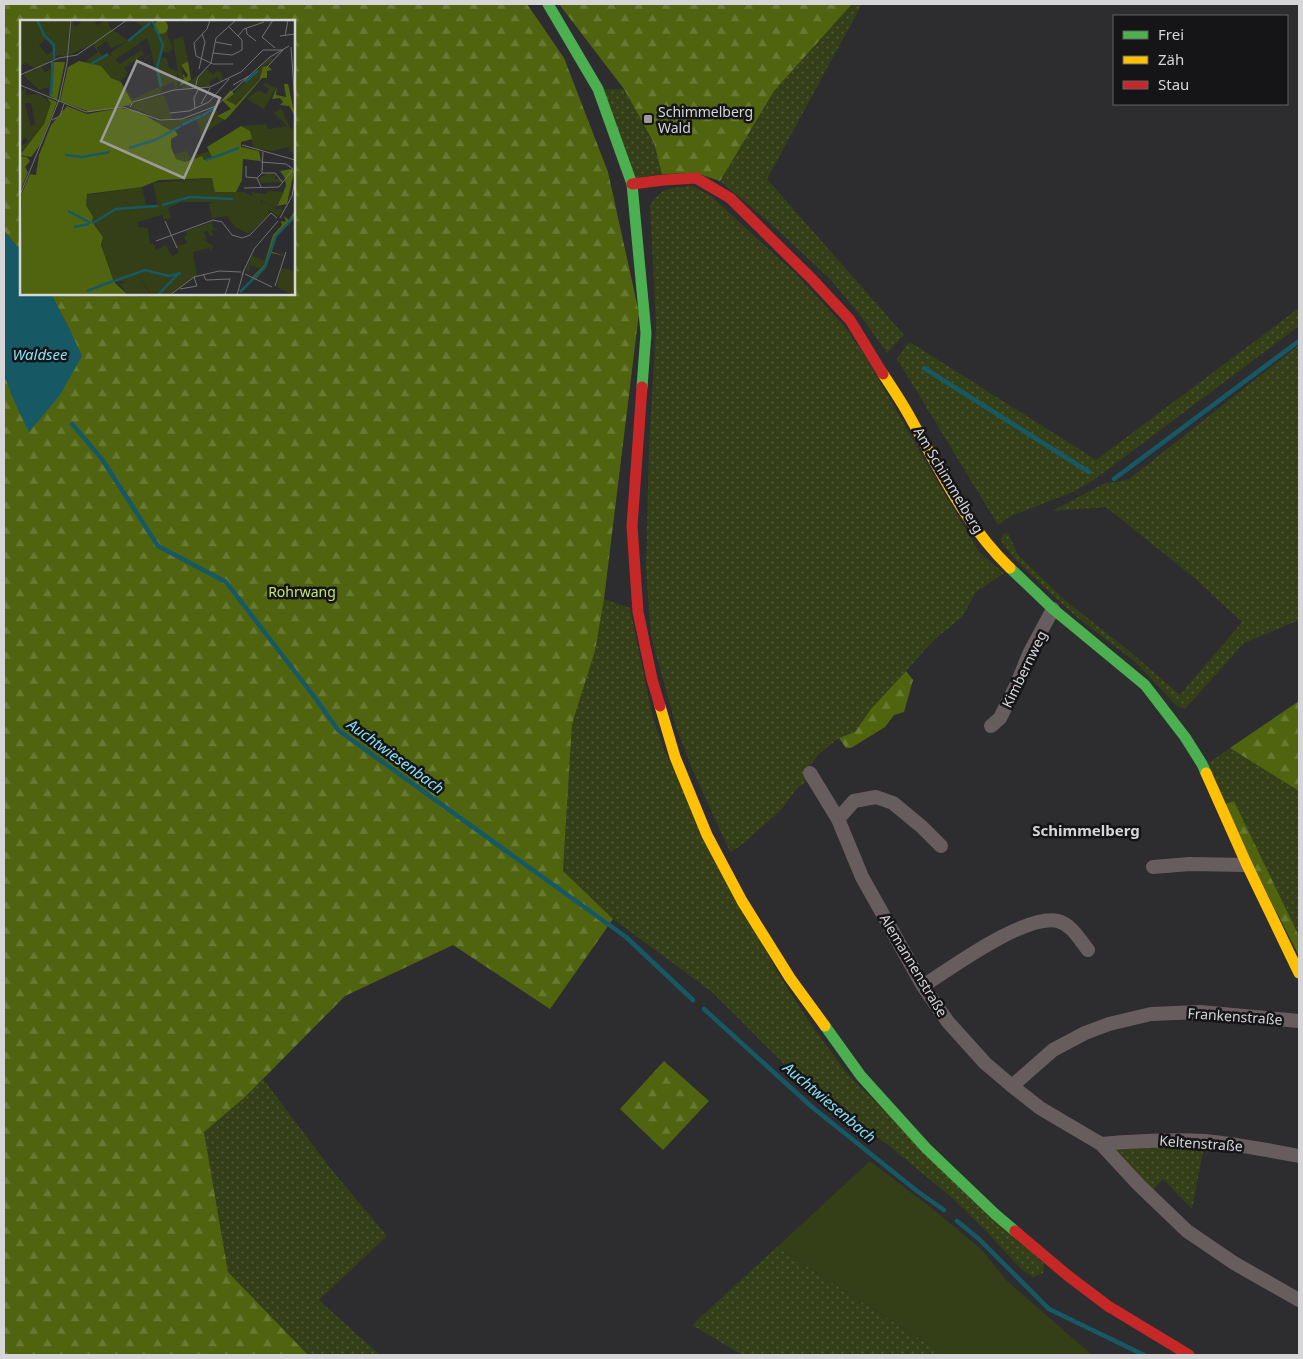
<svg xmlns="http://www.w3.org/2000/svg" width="1303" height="1359" viewBox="0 0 1303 1359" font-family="'Noto Sans',sans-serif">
	<defs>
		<pattern id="grass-dots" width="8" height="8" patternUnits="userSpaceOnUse" patternTransform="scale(1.25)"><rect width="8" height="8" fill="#343e17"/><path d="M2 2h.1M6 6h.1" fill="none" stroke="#515938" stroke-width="1.8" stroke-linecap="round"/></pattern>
		<pattern id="forest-firs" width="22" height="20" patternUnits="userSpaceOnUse" patternTransform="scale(1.25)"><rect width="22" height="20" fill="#506410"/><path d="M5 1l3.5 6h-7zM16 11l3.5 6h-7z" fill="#687932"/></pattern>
	</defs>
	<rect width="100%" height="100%" fill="#2d2d2f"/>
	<path fill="url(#grass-dots)" d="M852 4H862L767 179 904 335 887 353 860 315 830 279 771 224 720 181 774 91Z
		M602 89H624L654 143 662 174 634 178Z
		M692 186 711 196 796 274 846 328 867 359 932 473 980 553 1004 573 976 592 962 617 934 640 871 709 855 732 839 738 819 754 807 769 809 780 797 788 781 810 739 847 730 852 693 771 677 730 651 636 646 569 649 448 656 326 650 205C664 185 670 189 692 186Z
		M1299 308V326L1095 479 1075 491 1009 517 998 525 897 359 908 343 913 344 1096 460Z
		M1299 345V620L1244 643 1185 709 1177 706 1134 661 1078 618 1046 589 1014 558 1001 541 1003 534 1008 533 1018 555 1066 601 1128 650 1180 695 1242 622 1192 576 1106 507 1052 511 1105 483 1116 482 1129 479Z
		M604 599 630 608 653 718 664 750 777 972 814 1029 849 1076 1044 1264 1043 1273 1033 1277 1022 1270 984 1229 951 1197 893 1149 814 1089 787 1067 711 991 613 919 563 872 572 724 595 651Z
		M1230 748 1299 791V936L1234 801 1222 805 1206 765Z
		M263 1079 331 1169 387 1236 319 1300 380 1355H308L228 1272 204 1132 244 1098Z
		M1205 1141 1192 1209 1163 1179 1149 1194 1101 1144Z
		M777 1247 945 1355H742L692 1325Z"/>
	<path fill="url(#forest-firs)" d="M4 4H527L564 58 608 172 639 313 604 599 595 651 572 724 563 871 613 919 550 1009 453 945 345 996 244 1098 204 1132 228 1272 308 1355H4V372L6 381 70 330 51 294H294V21H21V251L4 231Z
		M559 4H852L774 91 720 181 696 173 662 174 654 143 624 89Z
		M906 671 913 680 904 712 894 715 885 727 851 748H846L839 738 855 732 871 709Z
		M1299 701V791L1230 748Z
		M1234 801 1299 936V956L1222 805Z
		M664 1061 709 1101 663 1150 620 1109Z"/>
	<path fill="#343e17" d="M870 1161 934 1210 982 1250 1006 1280 1092 1355H945L777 1247Z"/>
	<path fill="#165965" d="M4 231 21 251V294H51L70 330 82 356 60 395 29 432C19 412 9 392 4 372Z"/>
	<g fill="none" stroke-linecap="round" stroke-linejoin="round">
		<path stroke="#165965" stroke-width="4.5" d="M924 368 1089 472
			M72 424 102 459 158 546 226 582 316 699 338 730 626 937 693 1000
			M1114 479 1299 341
			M704 1009 812 1107 917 1191 944 1210
			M957 1221 979 1239 1049 1309 1144 1355"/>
		<path stroke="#685d5e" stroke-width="14" d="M991 726 1000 718 1016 686 1030 652 1053 609
			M810 773 838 819 862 877 923 986 948 1022 985 1063 1012 1086 1040 1108 1101 1144 1139 1185 1187 1231 1234 1263 1299 1300
			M838 819 854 801 876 797 893 803 922 827 941 846
			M1153 867 1190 864 1247 865
			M923 986C951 968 1026 913 1058 921 1072 925 1079 939 1088 950
			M1012 1086 1053 1050 1085 1033 1109 1024 1151 1014 1200 1012 1299 1021
			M1101 1144C1136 1141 1170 1139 1205 1141 1237 1144 1268 1150 1299 1156"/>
		<path stroke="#4caf50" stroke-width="11" d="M548 4 598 89 632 184 646 333 642 387
			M1010 568 1053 609 1145 685 1185 737 1202 764 1206 773
			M825 1026 861 1076 926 1148 995 1214 1015 1231"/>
		<path stroke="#ffc107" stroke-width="11" d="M883 374C893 389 903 404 911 419 940 471 967 527 1010 568
			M660 706 675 757 707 835 742 901 790 978 825 1026
			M1206 773 1247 865 1299 973"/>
		<path stroke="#c62828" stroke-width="11" d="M632 184 664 180 696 178 730 198 812 279 850 320 883 374
			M642 387 632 526 638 612 652 679 660 706
			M1015 1231 1067 1275 1108 1306 1189 1355"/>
	</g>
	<rect fill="#9b9b9d" stroke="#151416" stroke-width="2" x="643" y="114" width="10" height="10" rx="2.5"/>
	<g text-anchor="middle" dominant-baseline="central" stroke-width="5" stroke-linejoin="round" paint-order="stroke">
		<g font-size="14" fill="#d6d6d8" stroke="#151416" text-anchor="start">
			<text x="658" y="111">Schimmelberg<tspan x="658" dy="16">Wald</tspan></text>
		</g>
		<g font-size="14" fill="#d6d6d8" stroke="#151416">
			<text transform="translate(949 480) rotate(59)">Am Schimmelberg</text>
			<text transform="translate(1024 669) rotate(-64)">Kimbernweg</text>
			<text transform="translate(914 965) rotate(59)">Alemannenstraße</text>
			<text transform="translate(1235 1016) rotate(4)">Frankenstraße</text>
			<text transform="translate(1201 1143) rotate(4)">Keltenstraße</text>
		</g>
		<g font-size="14" fill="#c3e571" stroke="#151416">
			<text x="302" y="591">Rohrwang</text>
		</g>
		<g font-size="15" font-style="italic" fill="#8ae1f5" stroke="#151416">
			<text x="40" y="354">Waldsee</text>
			<text transform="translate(396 756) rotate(36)">Auchtwiesenbach</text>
			<text transform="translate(830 1102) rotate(40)">Auchtwiesenbach</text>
		</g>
		<g font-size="15" font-weight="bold" fill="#d6d6d8" stroke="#151416">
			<text x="1086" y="830">Schimmelberg</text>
		</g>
	</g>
	<g transform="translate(20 20)">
		<rect width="275" height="275" fill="#2d2d2f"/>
		<path d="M0 0H50L47 36 39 35 21 46 25 53 31 48 33 63 29 75V67L19 70 3 55 6 54 5 51 17 50 6 43 0 46ZM26 19 34 30 27 35 19 25ZM52 0 55 7 61 3 59 0H74L77 5 87 0 91 9 109 21 118 15 123 7 113 0H131V4L132 0H138L131 4 143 25 136 49 140 67 138 48 142 37 147 38 149 48 157 51V68L146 73 156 68 153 62 142 67 140 74 112 82 105 68 113 79 139 67 132 35 125 40 123 35 104 48 108 53 100 62 91 58 80 46 64 43 78 32 73 24 49 35ZM127 18 132 34 125 38 119 23ZM86 21 91 28 108 21 90 33 92 36 85 34 82 38 72 42 82 36 77 28ZM119 24 121 30 100 44 95 40ZM149 10 147 14 153 28 149 33 143 32 140 14ZM251 37 253 40 243 47 237 62 216 85 206 80ZM187 49 193 55 196 51 201 52 203 61 200 62 197 57 189 62 191 66 161 68ZM245 63 256 68 244 89 227 79 238 70 246 74 249 69 243 65ZM6 69V75L19 74 31 83 24 104 0 134V126L8 122 6 118 0 121V71ZM5 83H11L15 103 11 107ZM144 75 153 100 134 97 111 87V84L124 78ZM261 88 270 108 275 109V134L269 131 270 127 251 131 233 128 230 111 221 106 246 104 248 109 267 106 254 93ZM187 92 150 110 134 100H162ZM197 96 204 100 181 115 179 107ZM167 131 170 137 189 131 192 136 183 140 181 136 165 142 156 139 154 134ZM248 153 256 155 255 159H261L263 162 241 163 238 159ZM192 158 216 172H224L241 180V184L243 181 256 189H263L259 196 248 190 249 194 229 214 215 207 207 196 192 198 189 184 196 182H161L148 188 151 198 144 200 139 186 142 195 118 202V207L128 208 130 224 133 223 136 230 146 225 152 236 159 233 151 216 159 226 167 223 164 217 167 215 166 211 192 202 193 208 198 210H191L193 215 190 216 188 211 184 212 187 220 182 219 195 227 191 228 193 233 189 228 173 232 177 256 150 274 126 275 130 273 120 257 107 264 105 261 94 262 82 227 83 217 72 202 73 198 66 185 67 175 122 167 126 184 138 186 133 163ZM232 235 245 241 242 249 230 245 229 252 233 257 226 249ZM261 248 275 251 273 275 257 267Z" fill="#343e17" fill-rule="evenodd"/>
		<path d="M134 7a7 7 0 1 1 14 0a7 7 0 1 1-14 0ZM59 41 81 46 91 58 101 62 112 82 110 85 70 92 40 81 48 47ZM168 41 171 60 160 66 163 54 166 58 168 55 161 45ZM31 42H45L37 80 29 75 33 63ZM248 46 252 50 247 51V58H242L211 94 205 100 197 96 211 89 202 80 211 70 214 74 206 80 216 85 239 60 243 47ZM264 64H268L275 96 269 86 260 85 263 82 260 78 252 79 257 67 256 75 266 77ZM27 78 37 82 20 125 11 137 0 135 24 104 31 83ZM47 86 67 94 100 88 118 91 150 110 154 109 158 115 151 119V127L156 139 165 142 182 136 184 140 192 137 187 127 221 106 230 111 232 119 221 122V127L239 131 241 141 223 139 222 160 216 172H195L192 158 139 160 122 167 67 174 66 185 73 197 72 202 83 217 81 225 94 262 108 275H0L2 173 10 154 16 155 19 135 31 105ZM0 136 7 137 10 141 5 147 8 152 0 172ZM271 149 274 151 267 184 257 186 266 166 265 158 260 151ZM275 190V198L256 216 250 231 265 236 251 233 246 247 235 260 232 257 244 245 253 215 262 205 261 201 266 202 264 196 269 200Z" fill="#506410"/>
		<path d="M163 16 168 41 161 45 164 60 159 61 153 20ZM197 90 198 95 179 107 176 99ZM249 171 264 172 256 188 232 176V172L245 174ZM120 257 130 274 108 275 100 264Z" fill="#343e17"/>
		<path fill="none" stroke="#165965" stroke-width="2.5" d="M17 0 24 15 34 25V39M132 0 143 25 137 48 141 66M108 21 130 3M71 44 88 34M225 62 238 51M31 75 33 42M182 96 196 87M162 105 181 96M109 128 135 120 161 106M45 135 62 137 90 132M186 140 219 128M142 185 170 177 213 179M48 191 71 203M73 203 96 189 138 186M54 207 69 204M94 261 125 250 149 256 161 253M67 271 93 261M220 272 245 247 256 216 275 196M138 275 158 254"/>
		<path fill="none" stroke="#717173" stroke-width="1" d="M190 0 187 9 174 23 176 36 193 44H213M253 0 242 17 255 28M226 8 227 14 236 21M218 16 224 9 244 2M260 16 275 14M265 16 268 0M195 22 212 25M271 27 275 84M193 33 212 35 222 30V20L209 7M247 47 263 30M179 49 185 22 182 14M0 55 39 38 57 35 107 0M0 65 66 92 103 87 140 100 162 99 196 86 250 37 269 26M213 65 229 56M175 68 178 57 191 43 196 18 216 0M181 84 190 68M110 87 113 82 154 70 190 67 221 52 243 30H262M175 89 174 78 179 68M150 93 169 91 189 82 209 59M32 100 40 96 44 84M222 125 275 140M226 146V157L237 158M242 153 243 132M241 167 237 158 242 153H255L263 163M224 168 259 167 273 149 266 144 241 142M0 175 39 80 47 43 51 0M260 198 272 176 275 159M145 201 157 228M136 221 193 200 202 202 212 215 222 218 230 215 251 193 257 198M224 250 234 229 258 201M183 254 186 260 210 259 205 275M225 254 252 267M255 266 266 232M160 269 177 266 174 257M150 275 174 257 199 251 221 252M217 275 224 250 222 255"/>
		<path fill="#9b9b9d" fill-opacity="0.15" stroke="#9b9b9d" stroke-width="2.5" d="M117 41 200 78 164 158 81 121Z"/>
		<rect width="275" height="275" fill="none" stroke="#d6d6d8" stroke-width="2.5"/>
	</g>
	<rect width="1303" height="1359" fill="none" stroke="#d6d6d8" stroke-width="10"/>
	<rect x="1113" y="15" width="175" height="90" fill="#151416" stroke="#626264"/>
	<rect x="1123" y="31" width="25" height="8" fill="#4caf50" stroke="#626264"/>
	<text x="1158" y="40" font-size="15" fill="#d6d6d8">Frei</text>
	<rect x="1123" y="56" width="25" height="8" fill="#ffc107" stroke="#626264"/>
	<text x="1158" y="65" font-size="15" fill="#d6d6d8">Zäh</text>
	<rect x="1123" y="81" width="25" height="8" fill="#c62828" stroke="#626264"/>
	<text x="1158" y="90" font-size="15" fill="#d6d6d8">Stau</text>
</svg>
